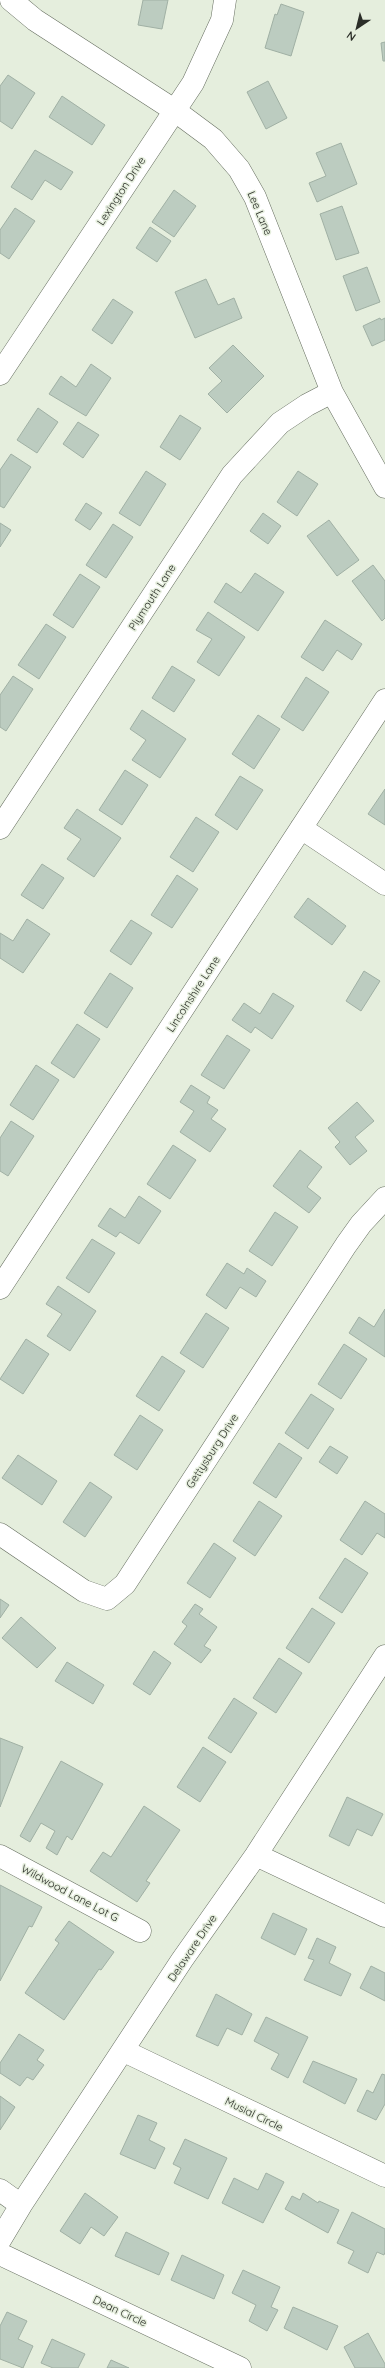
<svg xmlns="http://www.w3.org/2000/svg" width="385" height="2368" viewBox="0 0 385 2368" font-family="Quicksand,sans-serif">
	<rect width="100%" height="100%" fill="#e5eedd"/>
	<path fill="#bcccc0" stroke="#a0b0a4" d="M143 0H168L162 29 138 25Z
		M281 4 304 12 291 56 265 48 275 14 277 15Z
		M385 42V61H383L381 43Z
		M8 75 35 93 12 129 0 121V86Z
		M268 81 287 118 266 129 247 92Z
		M62 96 105 125 92 145 49 117Z
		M341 143 357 184 317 202 309 183 326 176 316 153Z
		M35 150 73 172 61 190 45 180 32 200 11 187Z
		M174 190 196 206 174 237 152 222Z
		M342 206 359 253 336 260 320 214Z
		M15 208 35 221 9 259 0 253V230Z
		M150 227 171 241 157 262 136 248Z
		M367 267 380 302 356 311 343 276Z
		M206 279 218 305 234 298 242 318 195 338 175 292Z
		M113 299 133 312 112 344 92 330Z
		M380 318 381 320 385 318V340L372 346 363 326Z
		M233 345 264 376 227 413 208 394 222 381 209 368Z
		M91 364 111 378 86 416 49 394 61 376 76 387Z
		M38 408 58 422 37 453 17 440Z
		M180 415 201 428 180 460 160 447Z
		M78 422 99 435 83 458 63 444Z
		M11 454 31 467 4 508 0 506V470Z
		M146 471 166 484 140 526 119 513Z
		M298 471 318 484 297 516 277 502Z
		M86 503 102 513 90 530 75 520Z
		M263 513 281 526 268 544 250 531Z
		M329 520 359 560 337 576 307 536Z
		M0 523 11 530 0 547Z
		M113 524 133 537 106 578 86 565Z
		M373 565 385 581V618L382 621 352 581Z
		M255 573 284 592 258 631 214 602 226 583 241 593Z
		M80 574 100 587 73 628 53 615Z
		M208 612 245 637 219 676 197 662 212 639 196 630Z
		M325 620 362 644 352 660 337 650 323 671 301 657Z
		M46 624 66 637 39 679 18 665Z
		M172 666 195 680 174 712 152 698Z
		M13 676 33 689 6 731 0 727V695Z
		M306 677 329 692 303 731 281 717Z
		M142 710 186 739 160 778 132 760 146 740 130 729Z
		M258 715 280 729 254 769 232 754Z
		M125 770 148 785 122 825 99 810Z
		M240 776 263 790 237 830 215 815Z
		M385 789V825L368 814Z
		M77 809 121 838 94 877 67 859 81 839 64 828Z
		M196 817 219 832 193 872 170 857Z
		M42 864 64 878 43 909 21 895Z
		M177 875 198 889 172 928 151 915Z
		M308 898 346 926 332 945 294 917Z
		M27 919 50 934 23 973 0 958V933L13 941Z
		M131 920 152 933 131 965 110 951Z
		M364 971 380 981 361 1011 346 1001Z
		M110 973 133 988 107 1028 84 1013Z
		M273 993 294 1006 272 1039 255 1027 251 1033 232 1020 244 1003 260 1014Z
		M77 1024 100 1039 74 1078 51 1063Z
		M227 1035 250 1050 224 1089 201 1075Z
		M36 1065 59 1080 33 1120 10 1105Z
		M191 1085 210 1097 207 1103 218 1110 211 1119 226 1129 210 1152 180 1132 194 1111 180 1102Z
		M357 1102 374 1121 355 1137 367 1151 350 1165 335 1147 340 1142 328 1128Z
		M11 1121 34 1136 8 1176 0 1171V1138Z
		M173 1145 196 1160 170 1199 147 1184Z
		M300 1150 322 1167 307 1187 321 1198 309 1213 273 1186Z
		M139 1196 161 1211 139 1244 120 1232 116 1237 98 1226 110 1208 125 1218Z
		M275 1212 298 1227 272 1266 249 1251Z
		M92 1239 115 1253 89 1293 66 1278Z
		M227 1263 244 1274 247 1268 266 1281 256 1297 240 1287 226 1309 206 1295Z
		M58 1286 96 1311 70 1351 47 1336 62 1314 46 1304Z
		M385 1309V1357L349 1333 359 1317 374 1327Z
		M206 1313 229 1328 203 1368 180 1353Z
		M26 1339 49 1354 23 1394 0 1379Z
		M344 1344 367 1359 341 1399 318 1384Z
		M162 1356 185 1371 159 1411 136 1396Z
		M311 1394 334 1409 308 1449 285 1433Z
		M140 1415 163 1430 137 1470 114 1455Z
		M279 1443 302 1458 276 1498 253 1483Z
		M330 1446 348 1457 337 1474 319 1462Z
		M18 1455 57 1481 42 1505 2 1478Z
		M90 1482 112 1497 85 1537 63 1522Z
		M259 1501 282 1516 255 1556 233 1541Z
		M365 1501 385 1514V1538L377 1533 362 1555 340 1540Z
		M214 1543 236 1558 210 1598 187 1583Z
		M345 1558 368 1573 342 1613 319 1598Z
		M0 1599 9 1605 0 1618Z
		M195 1604 203 1609 199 1614 217 1627 204 1646 211 1650 201 1663 174 1644 187 1626 182 1622Z
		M312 1608 335 1623 309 1663 286 1648Z
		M21 1617 56 1648 37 1668 2 1638Z
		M154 1651 171 1663 150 1695 133 1684Z
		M279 1658 302 1673 276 1713 253 1698Z
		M67 1662 104 1685 93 1704 55 1681Z
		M234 1698 257 1713 231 1753 208 1738Z
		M0 1738 23 1747 0 1807Z
		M203 1747 226 1762 200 1802 177 1787Z
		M61 1761 103 1784 72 1840 67 1836 57 1855 46 1848 55 1831 41 1823 30 1842 20 1836Z
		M347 1797 383 1814 372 1836 357 1829 349 1846 329 1836Z
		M144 1806 180 1830 146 1881 150 1883 137 1902 90 1871 103 1852 111 1857Z
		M0 1885 42 1907 32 1927 29 1926 0 1981Z
		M273 1913 307 1929 295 1955 261 1938Z
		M69 1921 114 1952 101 1970 99 1969 64 2020 25 1993 59 1943 55 1940Z
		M317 1938 336 1947 329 1963 351 1974 341 1996 304 1980 314 1960 308 1958Z
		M371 1966 385 1973V2001L360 1988Z
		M216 1994 252 2014 242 2035 227 2028 218 2046 196 2036Z
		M266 2017 308 2037 288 2078 271 2069 279 2054 254 2041Z
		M19 2034 44 2050 37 2060 44 2065 33 2080 27 2077 20 2086 0 2073V2063Z
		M313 2061 357 2079 345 2104 303 2082Z
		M382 2074 385 2075V2104L376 2120 357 2111 367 2090 373 2093Z
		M0 2096 15 2107 0 2130Z
		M138 2115 157 2123 149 2140 165 2148 155 2169 120 2154Z
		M185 2139 227 2158 208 2199 174 2183 181 2168 173 2164Z
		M266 2173 284 2182 263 2223 222 2203 234 2178 258 2190Z
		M85 2193 118 2217 104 2236 91 2227 80 2244 60 2231Z
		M303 2193 318 2203 319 2201 339 2210 328 2233 285 2209 292 2196 300 2200Z
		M352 2212 385 2229V2252L384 2255 377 2252 368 2273 348 2263 354 2251 337 2243Z
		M126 2232 169 2253 159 2275 115 2256Z
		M182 2255 224 2275 214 2299 171 2280Z
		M243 2270 280 2287 271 2307 278 2310 267 2331 249 2321 256 2305 232 2293Z
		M293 2307 338 2326 327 2350 284 2328Z
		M7 2312 27 2321 18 2339 33 2346 23 2368 0 2359V2326Z
		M368 2333 385 2364V2368H355L344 2347Z
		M52 2339 85 2354 78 2368H53L41 2363Z
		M111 2360 129 2368H107Z"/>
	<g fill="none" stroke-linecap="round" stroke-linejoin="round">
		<g stroke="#666e60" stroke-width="23">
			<path id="minor" d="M11 0 35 20 174 110 213 139 239 169 255 197 332 392 385 487
				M0 374 193 83 222 20 225 0
				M0 828 232 475 280 423 307 405 332 392
				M301 828 385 884
				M0 1288 385 700
				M0 1534 84 1591 107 1599 125 1584 346 1245 361 1224 385 1198
				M256 1855 385 1916
				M0 1856 140 1931
				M124 2051 385 2176
				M0 2190 21 2205
				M0 2240 21 2205 182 1960 256 1855 385 1656
				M0 2254 240 2368"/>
		</g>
		<use href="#minor" stroke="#fff" stroke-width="22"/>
	</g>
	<g text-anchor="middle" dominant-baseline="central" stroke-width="3" stroke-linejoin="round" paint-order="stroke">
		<g font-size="11" fill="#2b2e28" stroke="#e5eedd">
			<text transform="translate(121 191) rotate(-57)">Lexington Drive</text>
			<text transform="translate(260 213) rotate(67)">Lee Lane</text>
			<text transform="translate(152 597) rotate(-57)">Plymouth Lane</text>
			<text transform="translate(193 994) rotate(-57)">Lincolnshire Lane</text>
			<text transform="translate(212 1451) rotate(-57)">Gettysburg Drive</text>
			<text transform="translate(70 1893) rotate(28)">Wildwood Lane Lot G</text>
			<text transform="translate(192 1948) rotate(-56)">Delaware Drive</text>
			<text transform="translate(254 2114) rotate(26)">Musial Circle</text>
			<text transform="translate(120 2311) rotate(25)">Dean Circle</text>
		</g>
	</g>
	<g transform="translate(357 28) rotate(215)" stroke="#e5eedd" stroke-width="3" paint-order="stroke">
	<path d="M0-3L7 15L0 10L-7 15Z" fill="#2b2e28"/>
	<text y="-6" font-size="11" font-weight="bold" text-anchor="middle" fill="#2b2e28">N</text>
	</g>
</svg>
